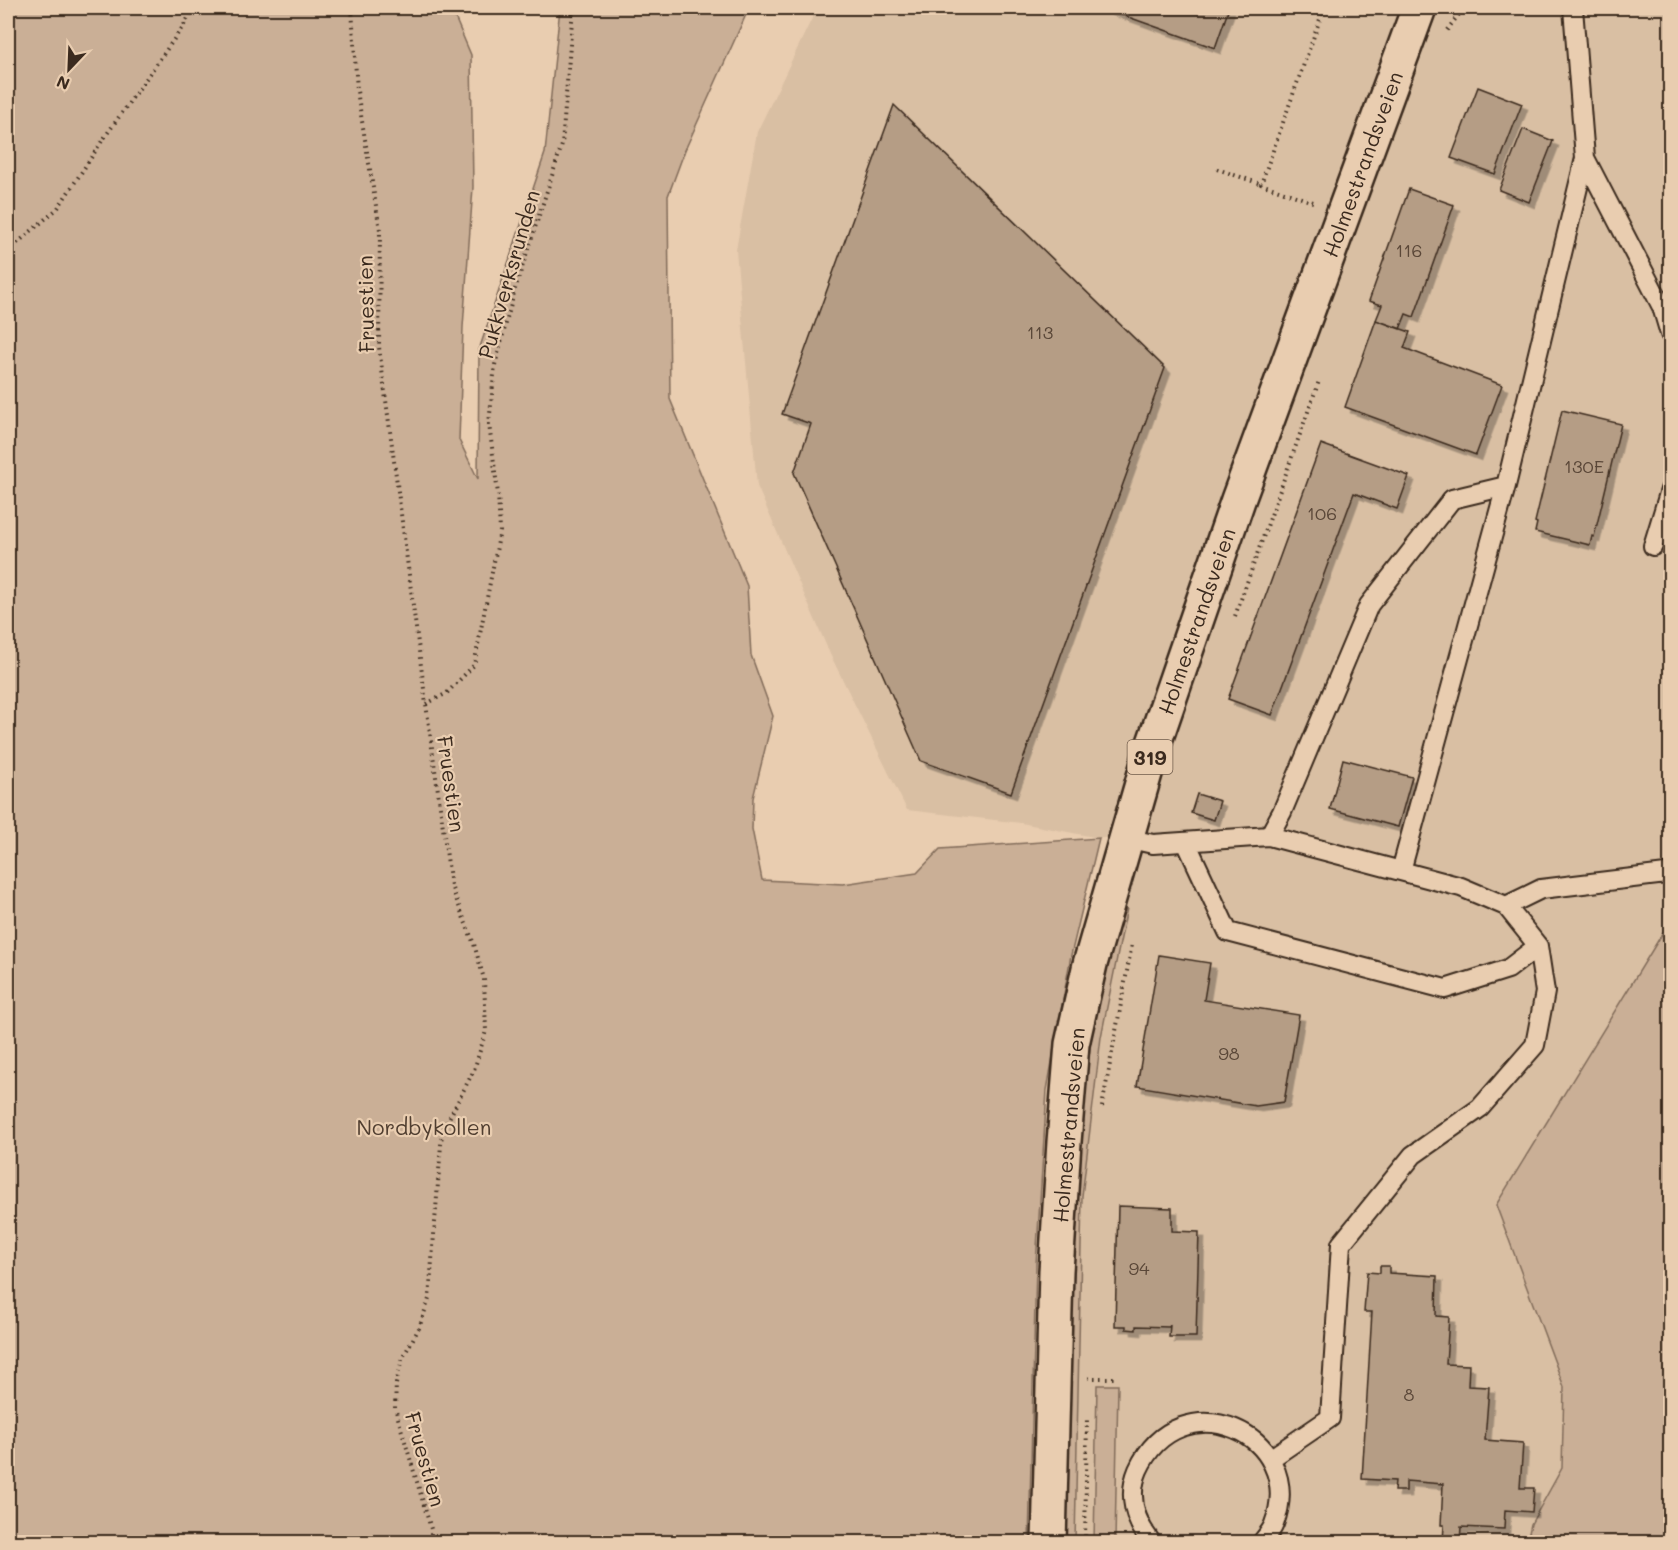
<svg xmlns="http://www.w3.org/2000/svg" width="1678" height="1550" viewBox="0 0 1678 1550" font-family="Mali,sans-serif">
	<defs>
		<filter id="shadow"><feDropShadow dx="5.5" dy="5.5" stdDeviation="0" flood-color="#0004"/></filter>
	</defs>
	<rect width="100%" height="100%" fill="#e9cdb0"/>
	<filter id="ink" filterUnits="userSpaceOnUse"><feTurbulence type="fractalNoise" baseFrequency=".0167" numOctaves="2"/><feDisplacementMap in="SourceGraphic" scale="12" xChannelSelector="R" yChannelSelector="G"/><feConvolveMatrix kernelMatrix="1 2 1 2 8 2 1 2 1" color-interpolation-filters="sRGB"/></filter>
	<g filter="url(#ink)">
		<path fill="#d9bfa3" d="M817 8H1670V921L1496 1205 1564 1387 1562 1468 1531 1524 1527 1542H1053L1064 1142 1125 838H1099L1021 823 907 810 830 654 757 486 736 250 757 132Z"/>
		<path fill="#caaf96" stroke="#826c5a" stroke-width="1.5" d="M8 8H451L471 55 473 187 463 327 459 440 478 479 479 350 545 153 560 8H749L685 150 668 196 670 399 747 586 751 655 773 716 753 798 752 829 762 880 843 884 917 873 940 849 1099 838 1071 955 1047 1090 1036 1264 1029 1542H8Z
			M1127 908 1101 1037 1082 1196 1075 1542H1065L1068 1353 1080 1125 1092 1034 1112 930Z
			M1670 921V1542H1527L1531 1524 1562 1468 1564 1387 1496 1205Z
			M1097 1385H1118L1115 1542H1094Z"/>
		<path fill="#b59d85" stroke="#3b2a1e" stroke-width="1.5" filter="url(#shadow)" d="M1103 8H1229L1215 48Z
			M1478 87 1522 104 1495 174 1451 158Z
			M894 105 1165 368 1011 793 921 761 794 473 811 424 782 414Z
			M1523 129 1553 141 1529 202 1499 190Z
			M1409 189 1454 205 1414 317 1406 314 1400 329 1376 320 1382 305 1369 301Z
			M1376 320 1410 332 1404 348 1502 385 1476 455 1345 407Z
			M1562 410 1621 424 1594 537 1592 536 1590 545 1535 532 1537 523 1535 522Z
			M1321 444 1409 476 1397 509 1354 493 1272 715 1228 699Z
			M1343 759 1412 777 1398 827 1330 809Z
			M1197 794 1220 801 1214 820 1191 813Z
			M1159 955 1210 963 1204 1000 1299 1015 1284 1102 1256 1106 1137 1086Z
			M1118 1206 1172 1208V1231L1199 1232 1196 1337H1169L1170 1325 1169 1327 1136 1326V1330L1126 1329V1326H1115Z
			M1380 1266H1389V1273L1437 1276 1436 1316 1449 1317 1446 1364 1469 1365 1468 1386 1489 1387 1485 1440 1523 1443 1520 1488H1534L1532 1512 1505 1510 1504 1529 1461 1527 1460 1542H1443L1444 1525H1441L1443 1484 1406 1481V1491H1394L1395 1481 1362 1479 1372 1312H1364L1367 1272 1380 1273Z"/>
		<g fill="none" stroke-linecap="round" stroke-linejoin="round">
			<g stroke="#3b2a1e" stroke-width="22">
				<path id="service" d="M1585 158 1662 307 1670 334
					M1653 546 1670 490
					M1269 836 1282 812 1369 605 1452 499 1506 486
					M1126 838 1153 844 1269 836 1461 887 1506 906 1538 946 1545 992 1535 1045 1480 1108 1413 1155 1341 1244 1330 1418 1270 1459
					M1186 842 1228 932 1445 989 1508 969 1538 946
					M1401 871 1506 486 1585 158 1573 8
					M1506 906 1541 889 1666 874
					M1151 1542C1135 1521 1127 1496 1138 1470 1180 1378 1308 1434 1274 1524 1272 1530 1266 1537 1262 1542"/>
			</g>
			<g stroke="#3b2a1e" stroke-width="38">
				<path id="primary" d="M1049 1542 1056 1271 1064 1142 1072 1044 1090 964 1152 749 1238 500 1419 8"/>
			</g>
			<path stroke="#3b2a1e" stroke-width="4" stroke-dasharray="1.5 4.5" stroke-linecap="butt" d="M352 8 357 91 380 230 379 347 426 704 451 886 474 944 484 979 486 1031 474 1070 442 1132 429 1299 419 1328 402 1359 396 1384 395 1408 431 1529V1542
				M1447 30 1464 8
				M1217 169 1261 184
				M1313 202 1261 184 1324 8
				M8 251 58 208 102 141 184 25 194 8
				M1235 616 1319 381
				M426 704 447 693 474 665 500 531 498 494 489 424 495 365 515 289 562 145 573 8
				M1102 1107 1132 944
				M1088 1378H1118
				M1085 1542 1087 1417"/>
			<use href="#service" stroke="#e9cdb0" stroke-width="18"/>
			<use href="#primary" stroke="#e9cdb0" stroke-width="33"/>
		</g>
	</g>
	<g text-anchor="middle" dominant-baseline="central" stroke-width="4.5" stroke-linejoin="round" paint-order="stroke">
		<g font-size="18" fill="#5a4738">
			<text x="1409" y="250">116</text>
			<text x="1040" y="332">113</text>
			<text x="1584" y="466">130E</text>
			<text x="1322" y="513">106</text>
			<text x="1229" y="1053">98</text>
			<text x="1139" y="1268">94</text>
			<text x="1409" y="1394">8</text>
		</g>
		<rect fill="#e9cdb0" stroke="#6f5b4a" stroke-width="1.5" x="1127.5" y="740" width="45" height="34" rx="4.5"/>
		<g font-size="20" font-weight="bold" fill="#3b2a1e">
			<text x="1150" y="757">319</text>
		</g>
		<g font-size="21" fill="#3b2a1e" stroke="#e9cdb0">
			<text transform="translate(1362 164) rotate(-70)">Holmestrandsveien</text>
			<text transform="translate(508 274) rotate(-74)">Pukkverksrunden</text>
			<text transform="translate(365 304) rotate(-91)">Fruestien</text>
			<text transform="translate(1196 621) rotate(-71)">Holmestrandsveien</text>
			<text transform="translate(452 784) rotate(82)">Fruestien</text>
			<text transform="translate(1068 1125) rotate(-85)">Holmestrandsveien</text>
			<text transform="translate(426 1459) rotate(74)">Fruestien</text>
		</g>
		<g font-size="21" fill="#503e30" stroke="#e9cdb0">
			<text x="424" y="1126">Nordbykollen</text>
		</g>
	</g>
	<rect width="1678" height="1550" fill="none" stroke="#e9cdb0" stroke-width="30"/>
	<rect x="15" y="15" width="1648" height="1520" fill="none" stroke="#3b2a1e" stroke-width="2" filter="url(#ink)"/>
	<g transform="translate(69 69) rotate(203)" stroke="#e9cdb0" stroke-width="4.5" paint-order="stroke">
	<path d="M0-4.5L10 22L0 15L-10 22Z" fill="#3b2a1e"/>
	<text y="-9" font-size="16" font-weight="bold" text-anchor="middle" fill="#3b2a1e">N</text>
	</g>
</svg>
